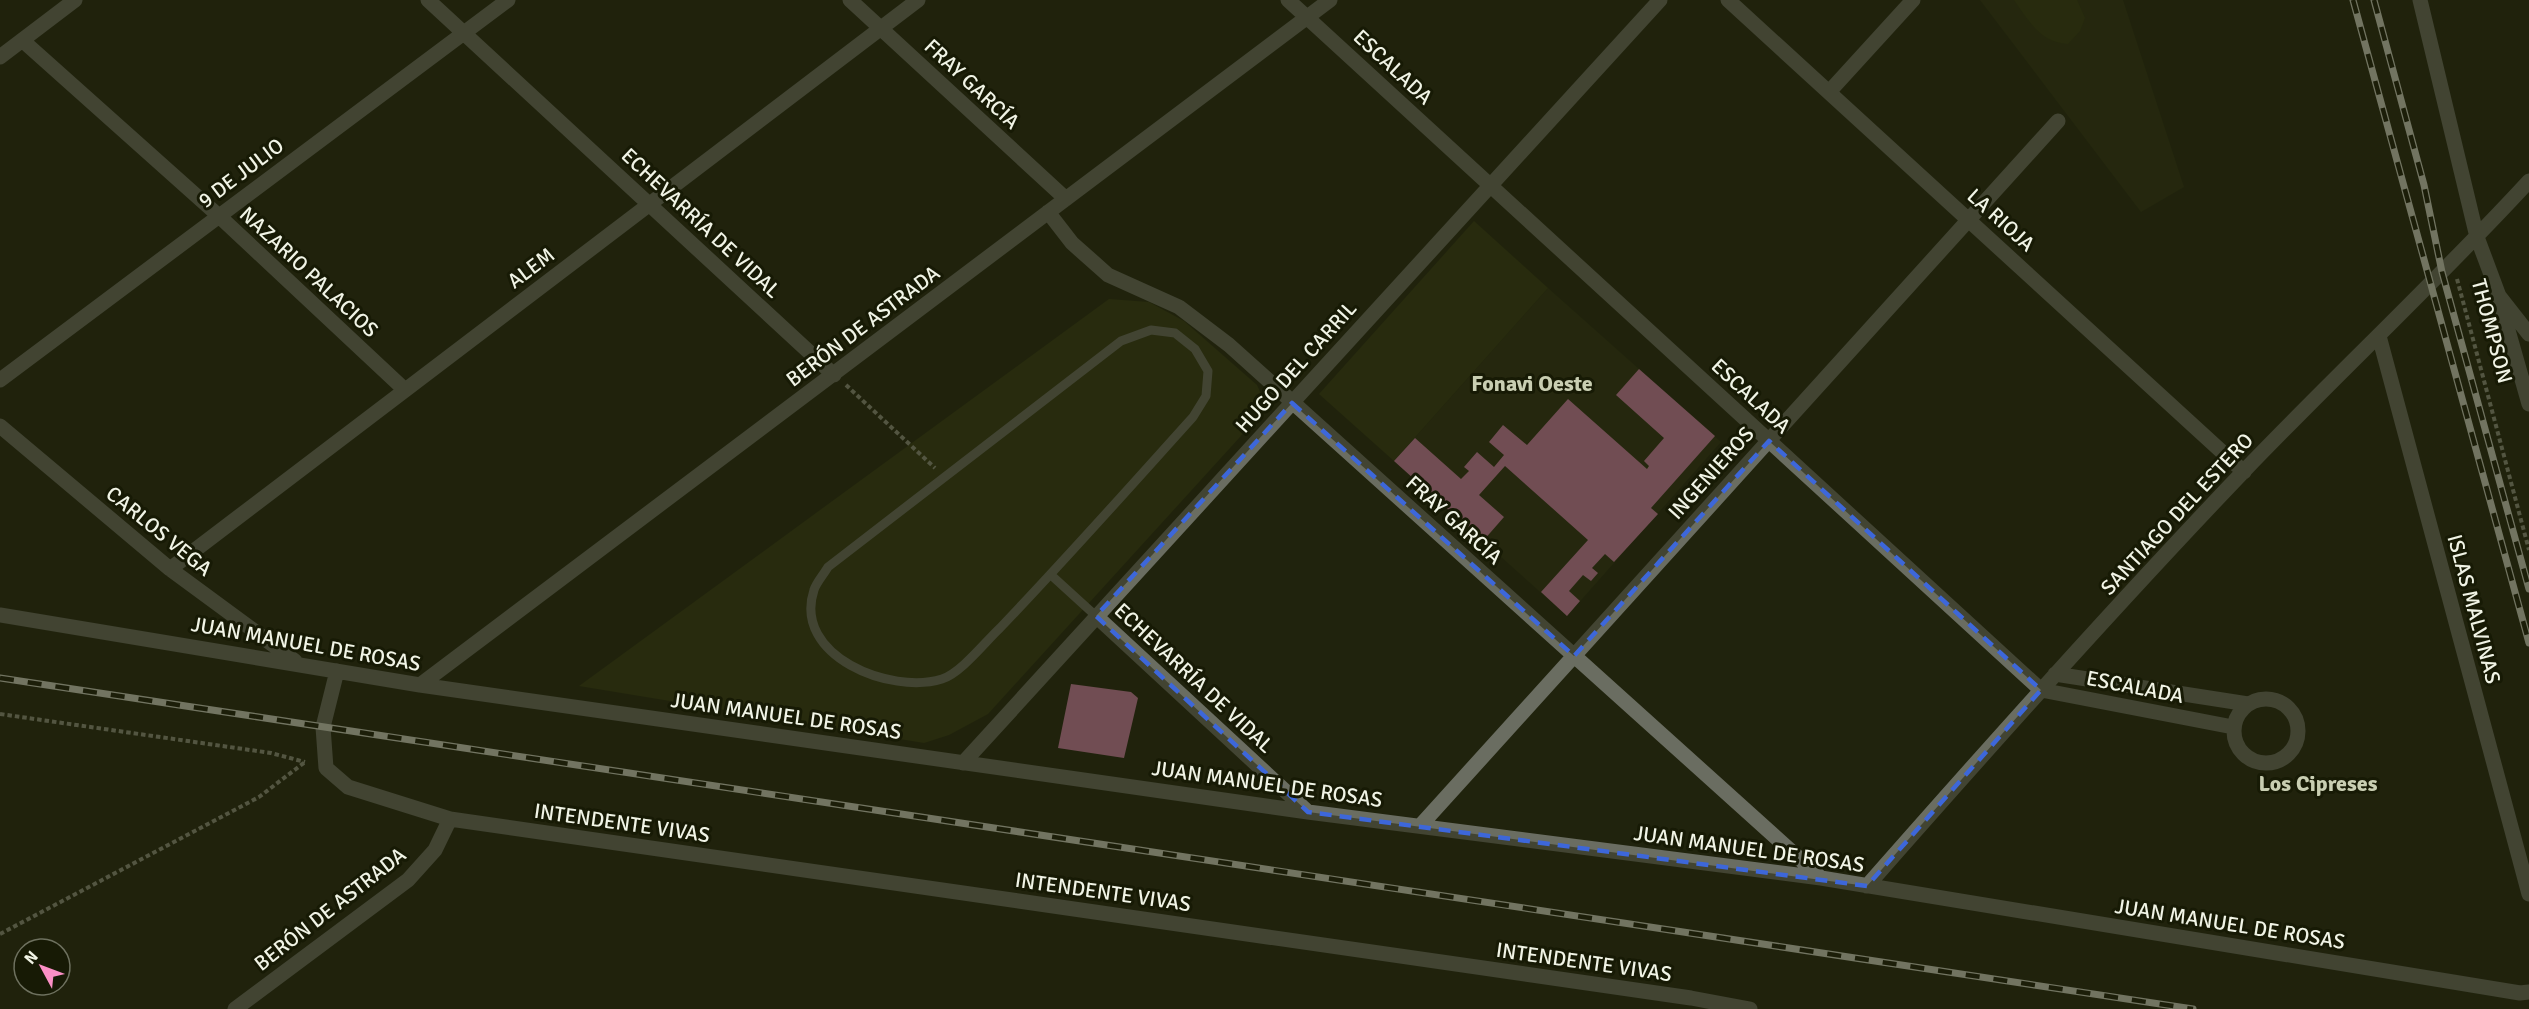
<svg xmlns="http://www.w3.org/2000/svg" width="2529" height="1009" viewBox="0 0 2529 1009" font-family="Signika,sans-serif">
	<rect width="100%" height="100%" fill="#20230d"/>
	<path fill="#2a2e10" d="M1980 0H2123L2184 187 2141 212Z
		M1548 288 1721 442 1567 616 1394 461Z"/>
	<path fill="#313610" d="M2014 0H2077L2085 18 2080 31 2068 44C2040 42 2029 21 2014 0Z
		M1474 221 1548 288 1394 461 1319 394Z
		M1109 299 1149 302 1184 321 1257 385 1266 405 1240 437 988 714 949 735 924 743 579 686Z"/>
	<path fill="#d281a9" d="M1639 369 1715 436 1651 508 1658 514 1614 562 1605 554 1592 568 1598 573 1591 581 1583 575 1569 591 1580 601 1567 616 1541 592 1588 540 1505 466 1479 495 1504 517 1483 541 1394 461 1415 438 1461 479 1469 471 1464 467 1477 452 1494 467 1504 455 1489 442 1503 425 1527 445 1568 399 1647 469 1649 466 1644 461 1664 438 1616 395Z
		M1071 684 1131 692 1138 698 1124 758 1058 748Z"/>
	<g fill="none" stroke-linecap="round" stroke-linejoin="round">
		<path stroke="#909381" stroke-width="4" stroke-dasharray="4.5 3" stroke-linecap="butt" d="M2457 279 2529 550
			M846 385 935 468
			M0 714 271 753 305 762
			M0 934 259 797 305 762"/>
		<path stroke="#6a6d61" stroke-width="9" d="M1151 330 1175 333 1195 349 1208 371 1206 396 1193 417C1129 488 1066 559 1000 628 985 642 961 673 942 679 891 695 792 656 814 590 816 583 824 574 828 567L1121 341Z
			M1051 575 1096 616"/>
		<path stroke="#6a6d61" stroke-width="15" d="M428 0 834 375
			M850 0 1066 199
			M1288 0 2041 690 2233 727
			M1728 0 2244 472
			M2420 0 2477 237 2499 296 2529 334
			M22 40 219 216 405 390
			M0 57 75 0
			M1829 92 1913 0
			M1048 212 1072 243 1108 275 1179 307 1229 345 1821 878
			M2500 302 2529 404
			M2379 336 2529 894
			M0 380 508 0
			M0 426 170 569 295 661
			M170 569 918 0
			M0 615 420 685 1308 812 1821 878 2520 993 2529 992
			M1096 616 1308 812
			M337 671 323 727 326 768 348 787 450 819 1691 998 1750 1009
			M2055 674 2248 704
			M420 685 1330 0
			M2234 731a32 32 0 1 1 64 0a32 32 0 1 1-64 0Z
			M963 763 1660 0
			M1420 826 2058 121
			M1867 886C1990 746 2114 607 2243 472 2337 374 2437 281 2529 181
			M235 1009 408 880 435 850 450 819"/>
		<g stroke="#d4d7c8" stroke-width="7">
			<path id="rail" d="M2353 0 2529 643
				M2374 0 2424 185 2442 272 2529 589
				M0 678 2193 1009"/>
		</g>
		<use href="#rail" stroke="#171a05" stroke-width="4.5" stroke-dasharray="14" stroke-linecap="butt"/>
	</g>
	<path d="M0 0H2529V1009H0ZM1292 403 1574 656 1769 441 2041 690 1867 886 1308 812 1096 616Z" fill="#20230d" fill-opacity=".55" fill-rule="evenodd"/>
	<path fill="none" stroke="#3d67da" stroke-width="4.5" stroke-dasharray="12 8" stroke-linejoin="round" d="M1292 403 1574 656 1769 441 2041 690 1867 886 1308 812 1096 616Z"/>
	<g text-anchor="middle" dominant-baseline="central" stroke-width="6" stroke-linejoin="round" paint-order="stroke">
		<g font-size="21" fill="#f1f4e6" stroke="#171a05">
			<text transform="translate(1393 67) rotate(43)">ESCALADA</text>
			<text transform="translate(972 84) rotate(43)">FRAY GARCÍA</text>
			<text transform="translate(241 173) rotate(-37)">9 DE JULIO</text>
			<text transform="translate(2001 220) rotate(42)">LA RIOJA</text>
			<text transform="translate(701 223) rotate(43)">ECHEVARRÍA DE VIDAL</text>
			<text transform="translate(531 268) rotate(-37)">ALEM</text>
			<text transform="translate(309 272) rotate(43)">NAZARIO PALACIOS</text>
			<text transform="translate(863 326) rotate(-37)">BERÓN DE ASTRADA</text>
			<text transform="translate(2492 331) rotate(75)">THOMPSON</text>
			<text transform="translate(1296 367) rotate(-48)">HUGO DEL CARRIL</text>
			<text transform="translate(1751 396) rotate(43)">ESCALADA</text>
			<text transform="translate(1711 473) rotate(-48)">INGENIEROS</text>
			<text transform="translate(2177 514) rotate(-47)">SANTIAGO DEL ESTERO</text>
			<text transform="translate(1454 520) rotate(42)">FRAY GARCÍA</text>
			<text transform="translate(159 531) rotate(39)">CARLOS VEGA</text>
			<text transform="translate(2474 609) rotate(75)">ISLAS MALVINAS</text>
			<text transform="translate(306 644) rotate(10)">JUAN MANUEL DE ROSAS</text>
			<text transform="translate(1194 678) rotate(43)">ECHEVARRÍA DE VIDAL</text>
			<text transform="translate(2135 687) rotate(11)">ESCALADA</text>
			<text transform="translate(786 716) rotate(8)">JUAN MANUEL DE ROSAS</text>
			<text transform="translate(1267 784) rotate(8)">JUAN MANUEL DE ROSAS</text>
			<text transform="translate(622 823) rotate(8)">INTENDENTE VIVAS</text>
			<text transform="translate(1749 849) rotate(8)">JUAN MANUEL DE ROSAS</text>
			<text transform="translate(1103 892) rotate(8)">INTENDENTE VIVAS</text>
			<text transform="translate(330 909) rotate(-38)">BERÓN DE ASTRADA</text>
			<text transform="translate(2230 924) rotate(9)">JUAN MANUEL DE ROSAS</text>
			<text transform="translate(1584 962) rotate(8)">INTENDENTE VIVAS</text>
		</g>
		<g font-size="22" font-weight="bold" fill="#c9ceb2" stroke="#171a05">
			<text x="1532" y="383">Fonavi Oeste</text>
			<text x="2318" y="783">Los Cipreses</text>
		</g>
	</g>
	<g transform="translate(42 967) rotate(311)"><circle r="28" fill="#171a05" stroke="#6e715f" stroke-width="1.5"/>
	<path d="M0-4.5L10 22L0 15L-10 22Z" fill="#fb8fc5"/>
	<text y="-9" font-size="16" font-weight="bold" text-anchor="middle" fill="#f1f4e6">N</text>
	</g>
</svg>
